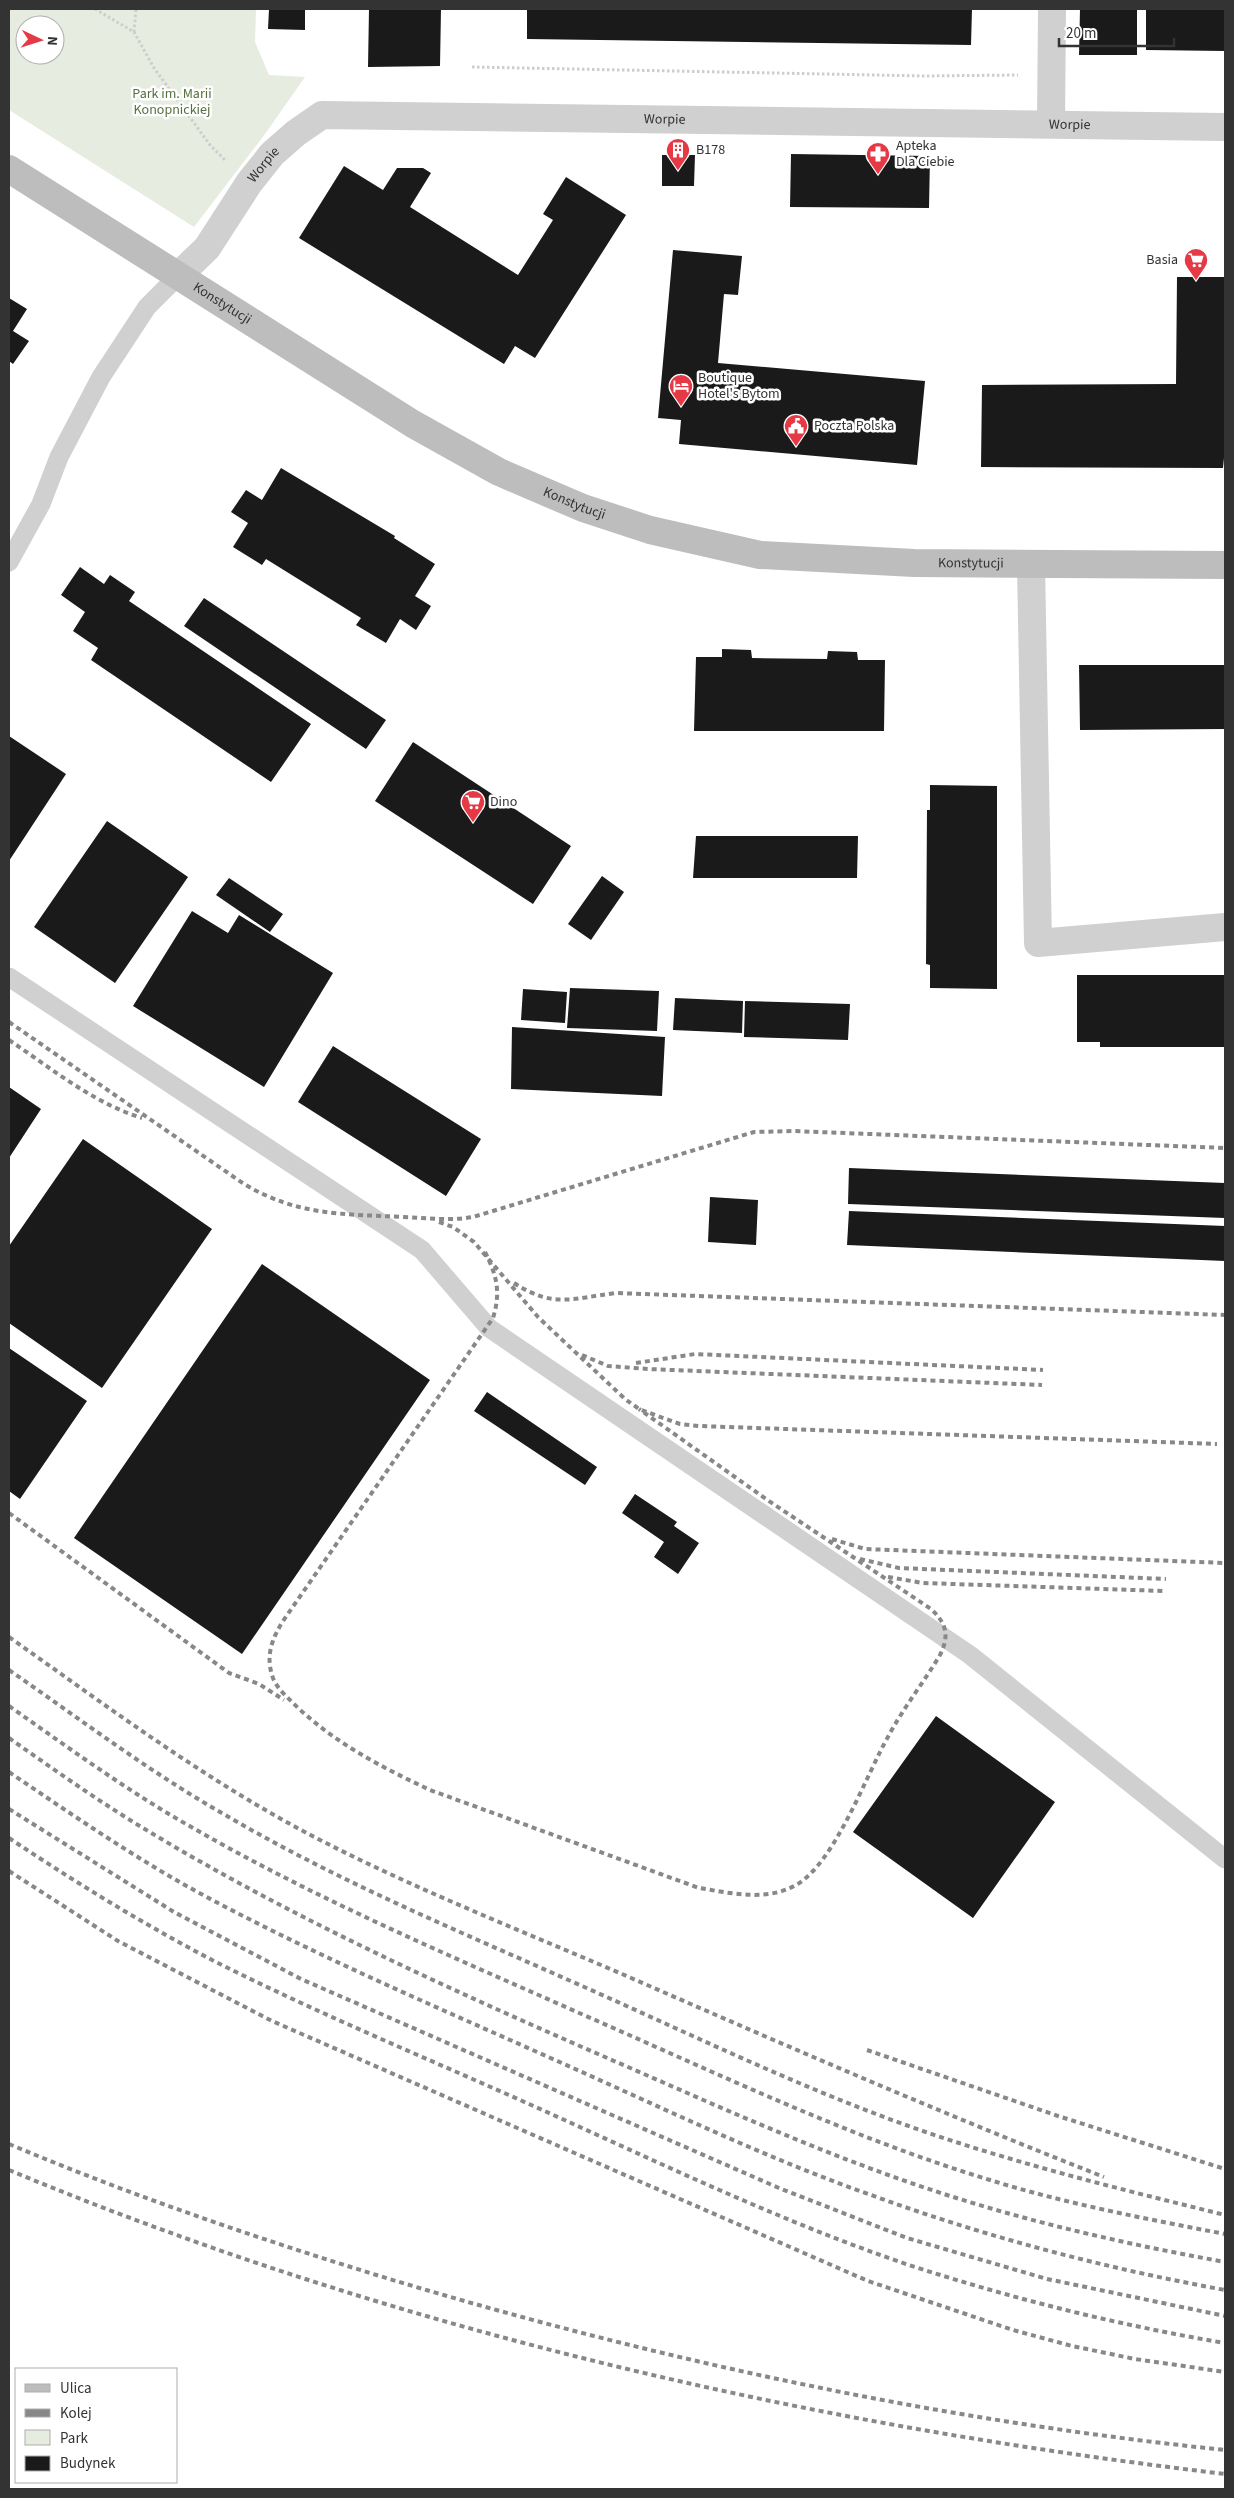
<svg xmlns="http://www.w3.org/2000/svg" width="1234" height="2498" viewBox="0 0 1234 2498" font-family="'Source Sans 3',sans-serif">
	<rect width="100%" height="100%" fill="#fff"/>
	<path fill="#e6ecdf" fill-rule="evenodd" d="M9 9H256L255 42 269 75 305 77 265 134 194 227 9 110ZM25 25H55V55H25Z"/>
	<path fill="#1a1a1a" d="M269 9H305V30L268 29Z
		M369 9H441L440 66 368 67Z
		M527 9H972L971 45 527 39Z
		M1080 9H1137V55H1079Z
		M1146 9H1225V51L1146 50Z
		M791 154 930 156 929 208 790 207Z
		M662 155H695L694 186H662Z
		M344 166 383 190 397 168H423L431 173 410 207 518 275 553 220 543 214 566 177 626 215 535 358 515 346 504 364 299 238Z
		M673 250 742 256 738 295 724 294 718 363 925 381 917 465 679 444 681 420 658 418Z
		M1177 277H1225V448L1223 468 981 467 982 385 1176 384Z
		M9 298 27 309 13 331 29 341 13 364 9 361Z
		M281 468 395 536 394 538 435 564 415 596 431 606 416 630 400 619 386 643 356 625 361 618 266 559 262 565 233 547 248 523 231 512 246 490 262 500Z
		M80 567 104 584 110 575 135 592 129 601 311 724 271 782 91 660 98 648 73 631 85 612 61 595Z
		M204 598 386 720 366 749 184 626Z
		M722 649 751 650 752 658 827 659 828 651 857 652 858 660H885L884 731H694L696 657H722Z
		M1079 665H1225V729L1080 730Z
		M9 736 66 774 9 861Z
		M413 742 571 846 533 904 375 801Z
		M930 785 997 786V989L930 988V965L926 964 927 810H930Z
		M107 821 188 877 115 983 34 927Z
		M696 836H858L857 878H693Z
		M602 876 624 892 591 940 568 924Z
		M229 878 283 914 270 932 216 895Z
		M192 911 228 933 239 915 333 973 264 1087 133 1006Z
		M1077 975H1225V1047H1100V1042H1077Z
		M570 988 659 991 657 1031 567 1028Z
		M523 989 567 992 565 1023 521 1020Z
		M675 998 743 1001 742 1033 673 1030Z
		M745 1001 850 1004 848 1040 744 1037Z
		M512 1027 665 1037 662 1096 511 1089Z
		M333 1046 481 1139 446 1196 298 1102Z
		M9 1087 41 1109 9 1158Z
		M83 1139 212 1229 102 1388 9 1323V1246Z
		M849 1168 1225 1183V1218L848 1204Z
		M710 1197 758 1200 756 1245 708 1242Z
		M849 1211 1225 1226V1261L847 1245Z
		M262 1264 430 1380 242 1654 74 1538Z
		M9 1348 87 1401 20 1499 9 1491Z
		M487 1392 597 1467 585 1485 474 1411Z
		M635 1494 677 1522 674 1526 699 1543 678 1574 654 1557 664 1542 622 1513Z
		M936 1716 1055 1802 973 1918 853 1832Z"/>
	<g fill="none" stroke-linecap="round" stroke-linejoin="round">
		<path stroke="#cdcdcd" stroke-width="3" stroke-dasharray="2.5 2.5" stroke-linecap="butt" d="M95 9 134 32 154 68 210 145 225 160
			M134 32 136 9
			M472 67 924 76 1018 75"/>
		<path stroke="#d0d0d0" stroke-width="19" d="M9 562 41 504 59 457 101 377 147 307 178 276
			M9 977 422 1250 489 1328 970 1655 1225 1859"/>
		<g stroke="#d0d0d0" stroke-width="28">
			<path d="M1051 123 1052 9"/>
			<path id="s1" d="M178 276 207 248 249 183 272 154 296 133 322 115 1225 127"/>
			<path d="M1031 565 1038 943 1225 927"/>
		</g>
		<path stroke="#bdbdbd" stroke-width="28" id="s2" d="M9 169 413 424 499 472 583 508 650 530 760 555 914 563 1225 565"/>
		<path stroke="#888" stroke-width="4" stroke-dasharray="5 4" stroke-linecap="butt" d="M9 1022 244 1184C298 1216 343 1214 404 1217 427 1218 450 1221 473 1217L754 1132 793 1131 1225 1148
			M9 1040C51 1068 93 1103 142 1118
			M439 1222 453 1227 474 1242 538 1317 625 1399 639 1409 655 1415 680 1424 699 1426 1217 1444
			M485 1252C497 1276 501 1292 493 1318L283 1621C272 1639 265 1656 273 1678 277 1688 285 1695 292 1702 331 1741 381 1767 430 1790L699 1888C731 1893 766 1902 796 1885 835 1863 866 1775 889 1735 904 1707 924 1682 940 1655 950 1635 946 1623 931 1609L766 1499 639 1409
			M514 1283C554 1309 573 1298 616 1293L1225 1315
			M582 1355 608 1366 648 1369 1042 1385
			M636 1363 695 1354 1043 1370
			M9 1513 229 1673 259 1684 284 1700
			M832 1539 865 1549 1225 1563
			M860 1559 899 1568 1166 1579
			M888 1577 923 1583 1164 1591
			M9 1637C111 1709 212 1785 324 1842 420 1891 522 1931 622 1974 782 2044 941 2113 1104 2177
			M9 1670C80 1719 151 1773 227 1816 338 1881 456 1930 573 1982 700 2038 826 2101 959 2143 1046 2171 1136 2193 1225 2215
			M9 1706C69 1748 129 1792 193 1828 320 1901 453 1957 586 2016 719 2074 851 2138 990 2180 1067 2204 1147 2219 1225 2234
			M9 1738C56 1771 104 1805 153 1834 295 1919 447 1988 598 2054 702 2099 806 2147 914 2184 1015 2219 1120 2243 1225 2262
			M9 1772C77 1818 145 1865 218 1903 330 1962 448 2012 564 2064 665 2109 766 2158 871 2195 986 2237 1104 2268 1225 2290
			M9 1809 174 1912 301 1979 779 2188 907 2238 1047 2279 1225 2316
			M9 1838C75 1882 143 1924 214 1961 317 2013 424 2057 529 2104 654 2160 779 2221 909 2265 1013 2299 1118 2325 1225 2343
			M9 1871 118 1941 272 2021 868 2281 1013 2330 1072 2346 1135 2359 1225 2372
			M867 2050 1058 2116 1225 2169
			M9 2144C135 2197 265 2241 396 2281 666 2362 944 2421 1225 2450
			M9 2170C396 2331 810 2425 1225 2474"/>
	</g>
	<defs>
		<g id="building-pin" transform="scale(1.25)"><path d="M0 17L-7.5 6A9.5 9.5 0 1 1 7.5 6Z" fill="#e63946" stroke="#fff"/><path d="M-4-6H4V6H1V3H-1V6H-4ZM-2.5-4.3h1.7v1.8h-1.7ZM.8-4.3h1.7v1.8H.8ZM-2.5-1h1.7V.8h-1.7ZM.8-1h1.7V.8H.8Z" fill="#fff"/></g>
		<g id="pharmacy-pin" transform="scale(1.25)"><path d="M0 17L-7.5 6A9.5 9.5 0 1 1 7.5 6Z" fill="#e63946" stroke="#fff"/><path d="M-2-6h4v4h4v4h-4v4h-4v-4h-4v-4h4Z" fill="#fff"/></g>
		<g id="supermarket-pin" transform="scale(1.25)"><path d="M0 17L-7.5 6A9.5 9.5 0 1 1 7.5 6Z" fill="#e63946" stroke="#fff"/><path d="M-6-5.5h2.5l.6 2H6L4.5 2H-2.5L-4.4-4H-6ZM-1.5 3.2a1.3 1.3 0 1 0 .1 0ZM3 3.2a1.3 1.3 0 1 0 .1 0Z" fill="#fff"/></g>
		<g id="hotel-pin" transform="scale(1.25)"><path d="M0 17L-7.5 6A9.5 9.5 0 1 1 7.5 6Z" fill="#e63946" stroke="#fff"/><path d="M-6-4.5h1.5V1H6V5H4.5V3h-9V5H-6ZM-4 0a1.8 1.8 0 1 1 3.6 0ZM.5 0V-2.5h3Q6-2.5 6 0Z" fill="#fff"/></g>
		<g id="civic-pin" transform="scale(1.25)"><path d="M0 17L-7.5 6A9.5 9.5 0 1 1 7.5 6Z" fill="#e63946" stroke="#fff"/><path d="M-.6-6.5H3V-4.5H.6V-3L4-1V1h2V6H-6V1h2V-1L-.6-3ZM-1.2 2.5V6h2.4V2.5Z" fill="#fff"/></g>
	</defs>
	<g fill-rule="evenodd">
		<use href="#building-pin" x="678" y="150"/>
		<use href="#pharmacy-pin" x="878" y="154"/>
		<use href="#supermarket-pin" x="1196" y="260"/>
		<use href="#hotel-pin" x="681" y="386"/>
		<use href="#civic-pin" x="796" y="426"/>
		<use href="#supermarket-pin" x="473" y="802"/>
	</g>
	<g text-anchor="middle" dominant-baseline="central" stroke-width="5" stroke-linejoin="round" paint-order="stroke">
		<g font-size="14" fill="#56703f" stroke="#fff">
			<text x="172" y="94">Park im. Marii<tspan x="172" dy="16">Konopnickiej</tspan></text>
		</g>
		<g font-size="14" fill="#333" stroke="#fff">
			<text stroke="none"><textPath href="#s1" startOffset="561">Worpie</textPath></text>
			<text stroke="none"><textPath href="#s1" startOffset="966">Worpie</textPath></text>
			<text stroke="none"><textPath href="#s1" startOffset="141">Worpie</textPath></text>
			<text stroke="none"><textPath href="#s2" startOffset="252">Konstytucji</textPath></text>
			<text stroke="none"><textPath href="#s2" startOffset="658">Konstytucji</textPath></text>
			<text stroke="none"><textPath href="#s2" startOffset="1062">Konstytucji</textPath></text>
		</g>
		<g font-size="14" fill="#333" stroke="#fff" text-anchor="start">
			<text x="896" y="146">Apteka<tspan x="896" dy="16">Dla Ciebie</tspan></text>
			<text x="696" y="150">B178</text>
			<text x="1178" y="260" text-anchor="end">Basia</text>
			<text x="698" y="378">Boutique<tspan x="698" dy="16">Hotel's Bytom</tspan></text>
			<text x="814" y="426">Poczta Polska</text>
			<text x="490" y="802">Dino</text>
		</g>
	</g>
	<rect width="1234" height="2498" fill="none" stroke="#333333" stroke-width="20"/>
	<rect x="15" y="2368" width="162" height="115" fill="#ffffff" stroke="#adadad"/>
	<rect x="25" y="2384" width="25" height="8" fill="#bdbdbd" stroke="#adadad"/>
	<text x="60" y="2393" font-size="15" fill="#333333">Ulica</text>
	<rect x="25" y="2409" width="25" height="8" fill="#888888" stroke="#adadad"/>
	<text x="60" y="2418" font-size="15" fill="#333333">Kolej</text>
	<rect x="25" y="2430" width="25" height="15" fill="#e6ecdf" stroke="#adadad"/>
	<text x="60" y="2443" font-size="15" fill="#333333">Park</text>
	<rect x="25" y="2456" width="25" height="15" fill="#1a1a1a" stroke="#adadad"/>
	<text x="60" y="2468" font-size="15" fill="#333333">Budynek</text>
	<g transform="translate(40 40) rotate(94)"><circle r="24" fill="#ffffff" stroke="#adadad"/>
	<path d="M0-4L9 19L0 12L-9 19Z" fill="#e63946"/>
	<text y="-8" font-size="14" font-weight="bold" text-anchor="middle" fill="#333333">N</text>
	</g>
	<path d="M1059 38v8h115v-8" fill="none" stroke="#333333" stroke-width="2.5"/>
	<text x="1066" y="38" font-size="15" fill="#333333" stroke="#ffffff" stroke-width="4" paint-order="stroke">20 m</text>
</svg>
